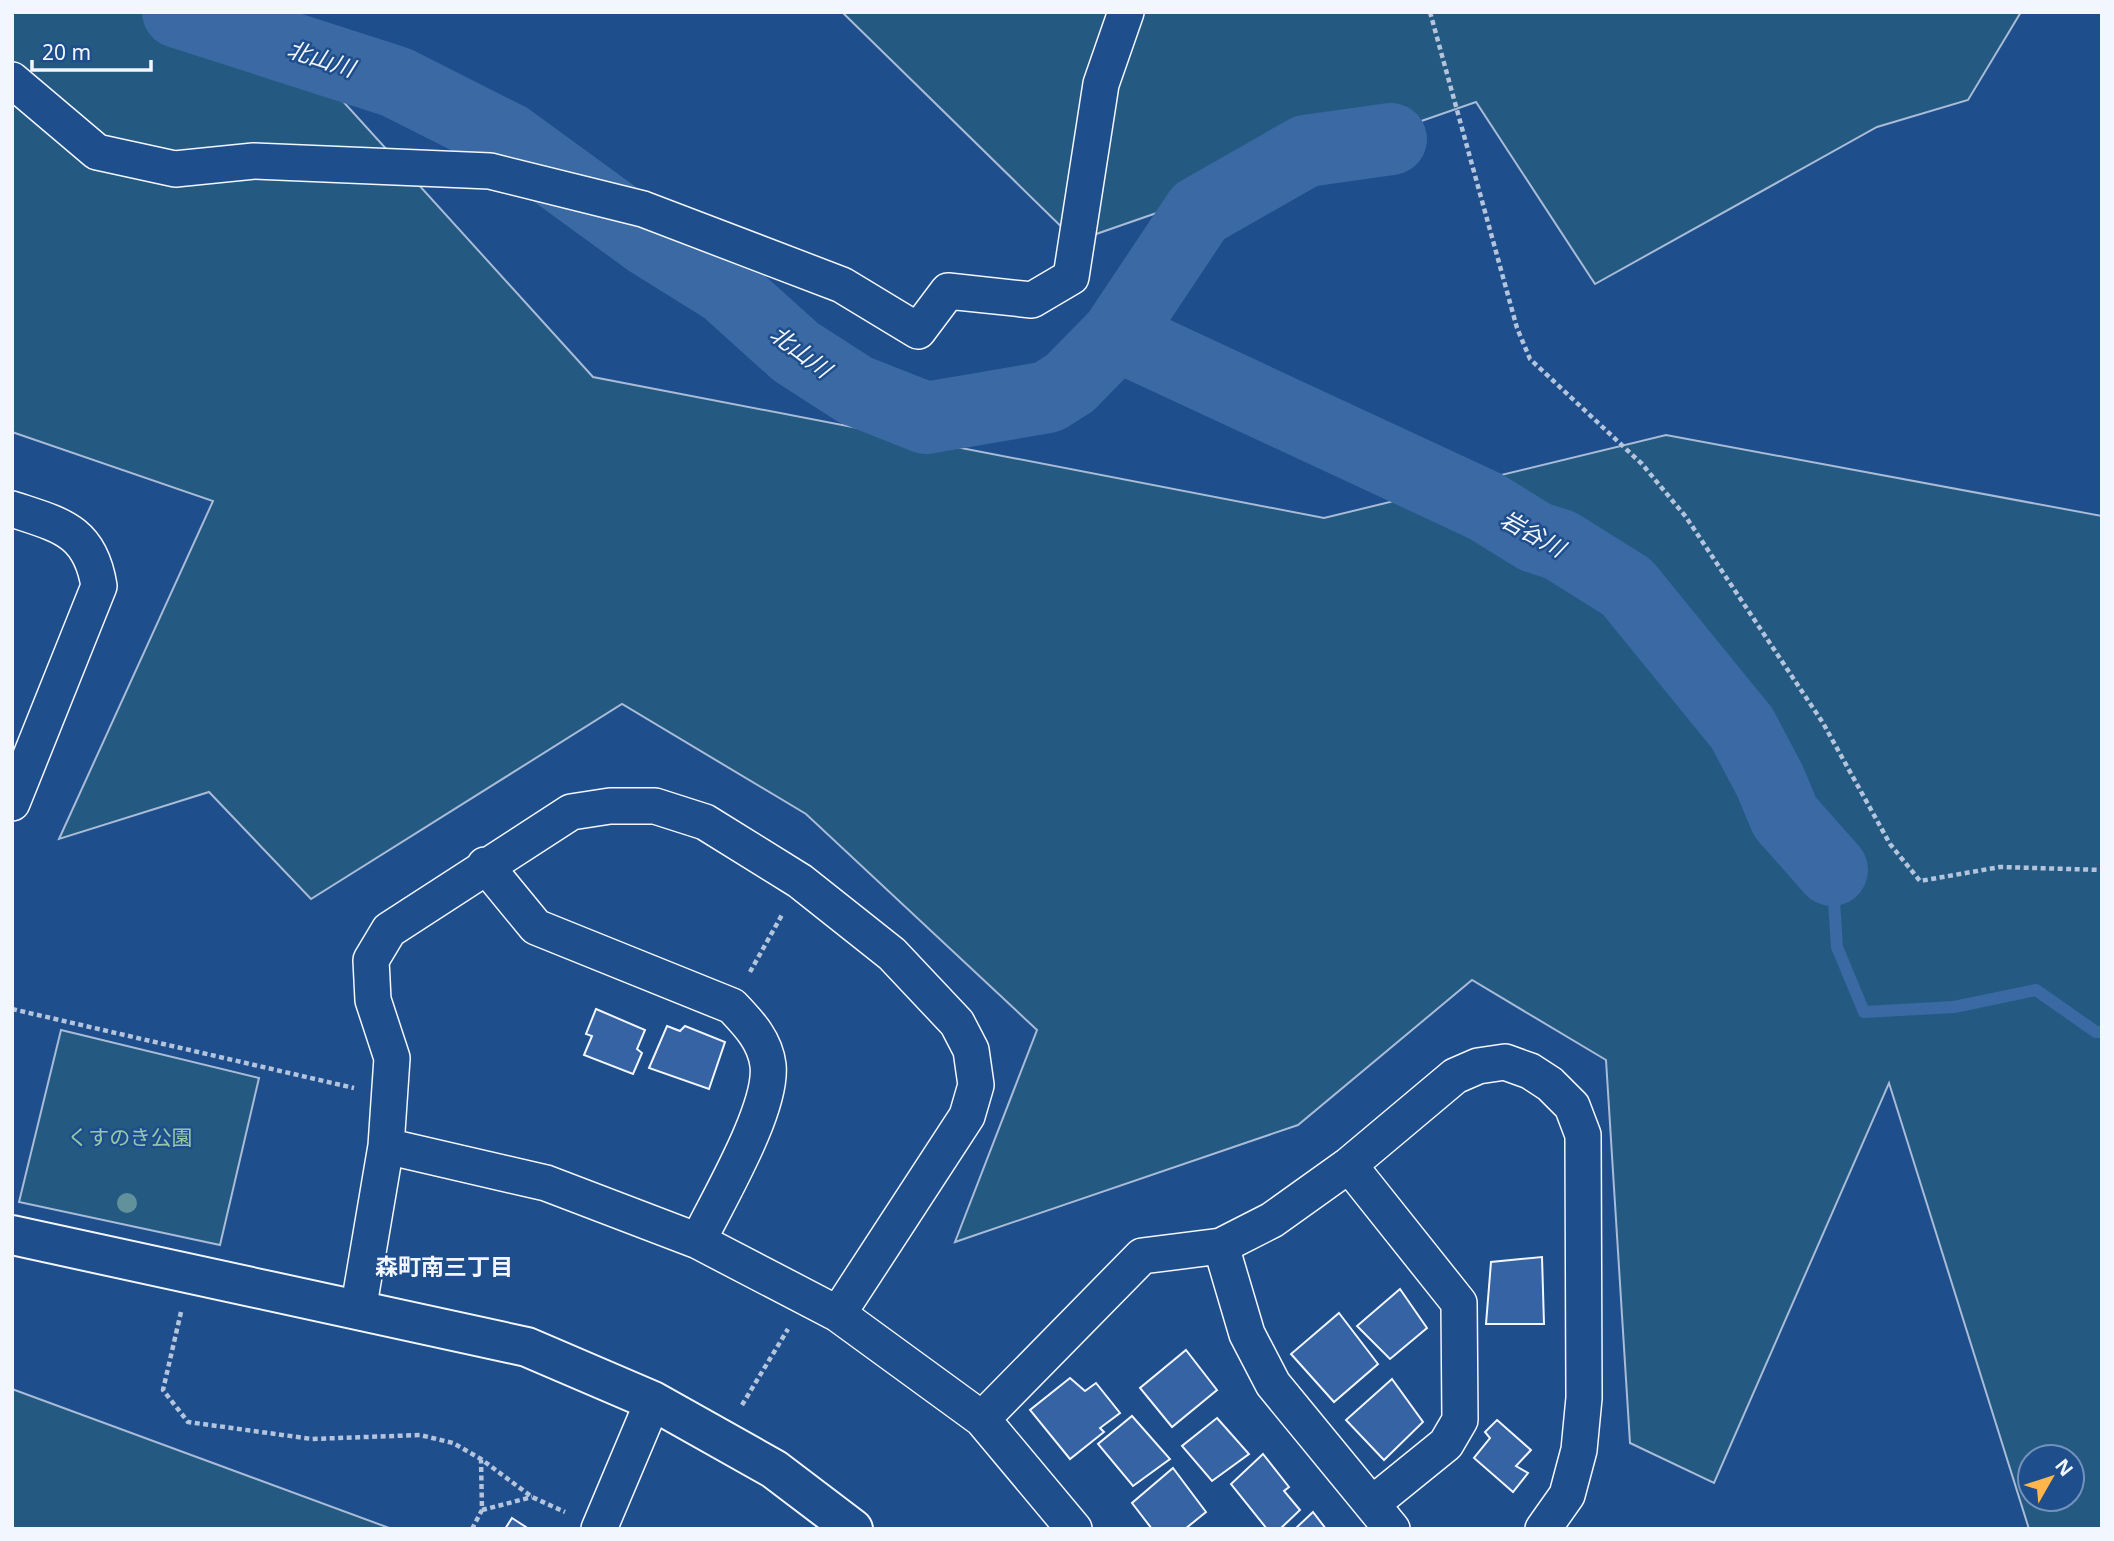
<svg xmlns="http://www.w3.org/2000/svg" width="2114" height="1541" viewBox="0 0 2114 1541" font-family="'Noto Sans','Noto Sans JP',sans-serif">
	<rect width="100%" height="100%" fill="#1f4e8c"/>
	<path fill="#245a82" stroke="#a8bbd7" stroke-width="2" fill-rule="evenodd" d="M12 12H262L593 377 1324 518 1666 435 2102 516V1529H2029L1889 1083 1714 1483 1630 1443 1606 1060 1472 980 1298 1125 955 1242 1037 1030 806 814 622 704 311 899 209 792 59 839 213 501 12 432ZM2030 1457H2072V1499H2030Z
		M842 12H2021L1968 100 1877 127 1595 284 1476 102 1076 241Z
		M61 1030 259 1078 220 1245 19 1202Z
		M12 1389 392 1529H12Z"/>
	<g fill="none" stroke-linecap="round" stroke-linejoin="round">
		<path stroke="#3b69a3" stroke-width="12" d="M1832 870 1837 947 1864 1012 1954 1007 2036 990 2096 1032H2102"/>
		<path stroke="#3b69a3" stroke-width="72" d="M178 12 396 82 509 139 649 241 726 289 796 352 855 390 926 418 1048 397 1070 383 1117 335 1199 212 1306 151 1391 139
			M1117 335 1485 506 1535 537 1560 545 1627 587 1742 728 1770 781 1785 817 1832 870"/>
	</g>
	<path fill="#3563a3" stroke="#f2f6ff" stroke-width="2" d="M596 1009 645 1030 637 1049 642 1053 633 1074 584 1055 592 1036 586 1034Z
		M667 1026 680 1031 685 1026 725 1042 709 1089 649 1068Z
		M1542 1257 1544 1324H1486L1491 1262Z
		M1400 1289 1427 1328 1390 1359 1357 1326Z
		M1339 1313 1378 1364 1334 1402 1291 1354Z
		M1186 1350 1217 1390 1172 1427 1140 1388Z
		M1070 1378 1085 1391 1096 1383 1120 1413 1100 1428 1104 1432 1070 1459 1030 1410Z
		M1392 1379 1423 1422 1384 1460 1346 1420Z
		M1132 1416 1170 1459 1133 1486 1098 1444Z
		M1217 1418 1249 1454 1212 1481 1182 1446Z
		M1497 1420 1531 1450 1516 1466 1528 1473 1513 1492 1474 1458 1490 1438 1485 1432Z
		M1263 1454 1289 1487 1284 1491 1300 1510 1280 1529H1267L1231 1484Z
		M1173 1468 1206 1512 1185 1529H1152L1132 1503Z
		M1313 1512 1326 1529H1295Z
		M512 1518 529 1529H505Z"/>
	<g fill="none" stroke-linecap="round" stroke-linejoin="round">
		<g stroke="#f2f6ff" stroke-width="38">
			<path id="street" d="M12 80 97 152 175 169 254 161 490 171 643 209 842 285 918 331 948 291 1032 300 1071 277 1101 84 1126 12
				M12 509C60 525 90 530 99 586L12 803
				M485 865 536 927 732 1006C748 1023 765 1040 768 1065 773 1108 718 1200 698 1241
				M386 1146 546 1183 698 1241 838 1314 982 1419 1074 1529
				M1349 1165 1459 1303 1460 1420 1446 1444 1372 1504
				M1221 1246 1247 1334 1273 1384 1392 1529
				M358 1311 386 1146 392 1058 373 1000 371 960 389 930 571 812 610 806H655L705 822 800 881 892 954 957 1023 971 1050 976 1085 967 1116 838 1314
				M982 1419 1142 1256 1221 1246 1272 1220 1349 1165 1455 1076 1478 1066 1505 1062 1530 1071 1550 1084 1572 1106 1583 1135 1584 1398 1579 1450 1567 1495 1543 1529
				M599 1529 653 1401"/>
		</g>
		<g stroke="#f2f6ff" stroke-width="42">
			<path id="secondary" d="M12 1235 527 1347 653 1401 774 1469 853 1529"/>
		</g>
		<path stroke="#b3c4dc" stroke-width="4.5" stroke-dasharray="5 3.5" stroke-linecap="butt" d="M1430 12 1517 328 1530 359 1642 464 1686 517 1823 723 1890 844 1920 881 2000 867 2102 870
			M750 972 783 913
			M12 1009 354 1088
			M181 1312 163 1390 188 1422 312 1439 420 1435 453 1443 481 1459 532 1497 565 1512
			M742 1405 788 1329
			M482 1510 532 1497
			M472 1529 482 1510 481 1460"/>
		<use href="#street" stroke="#1f4e8c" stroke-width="35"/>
		<use href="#secondary" stroke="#1f4e8c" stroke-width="38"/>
	</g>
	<circle fill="#61919a" cx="127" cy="1203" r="10"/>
	<g text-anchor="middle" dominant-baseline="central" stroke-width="5" stroke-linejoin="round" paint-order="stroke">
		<g font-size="21" fill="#97c8a6" stroke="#1f4e8c">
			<text x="130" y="1137">くすのき公園</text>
		</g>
		<g font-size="23" font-style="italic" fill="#f2f6ff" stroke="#1f4e8c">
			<text transform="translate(321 58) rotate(18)">北山川</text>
			<text transform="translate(801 351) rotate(37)">北山川</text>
			<text transform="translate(1533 533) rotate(29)">岩谷川</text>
		</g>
		<g font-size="23" font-weight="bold" fill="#f2f6ff" stroke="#1f4e8c">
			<text x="444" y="1266">森町南三丁目</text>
		</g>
	</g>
	<rect width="2114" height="1541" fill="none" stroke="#f2f6ff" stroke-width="28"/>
	<g transform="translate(2051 1478) rotate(51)"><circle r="33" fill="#1f4e8c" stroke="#7391ba" stroke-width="2"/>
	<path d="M0-5L12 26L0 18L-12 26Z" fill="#ffb74d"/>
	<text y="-10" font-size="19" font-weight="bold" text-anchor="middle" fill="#f2f6ff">N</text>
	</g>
	<path d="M32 60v10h119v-10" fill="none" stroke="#f2f6ff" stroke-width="3.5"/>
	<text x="42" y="60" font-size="21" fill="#f2f6ff" stroke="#1f4e8c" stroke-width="5" paint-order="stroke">20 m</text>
</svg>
